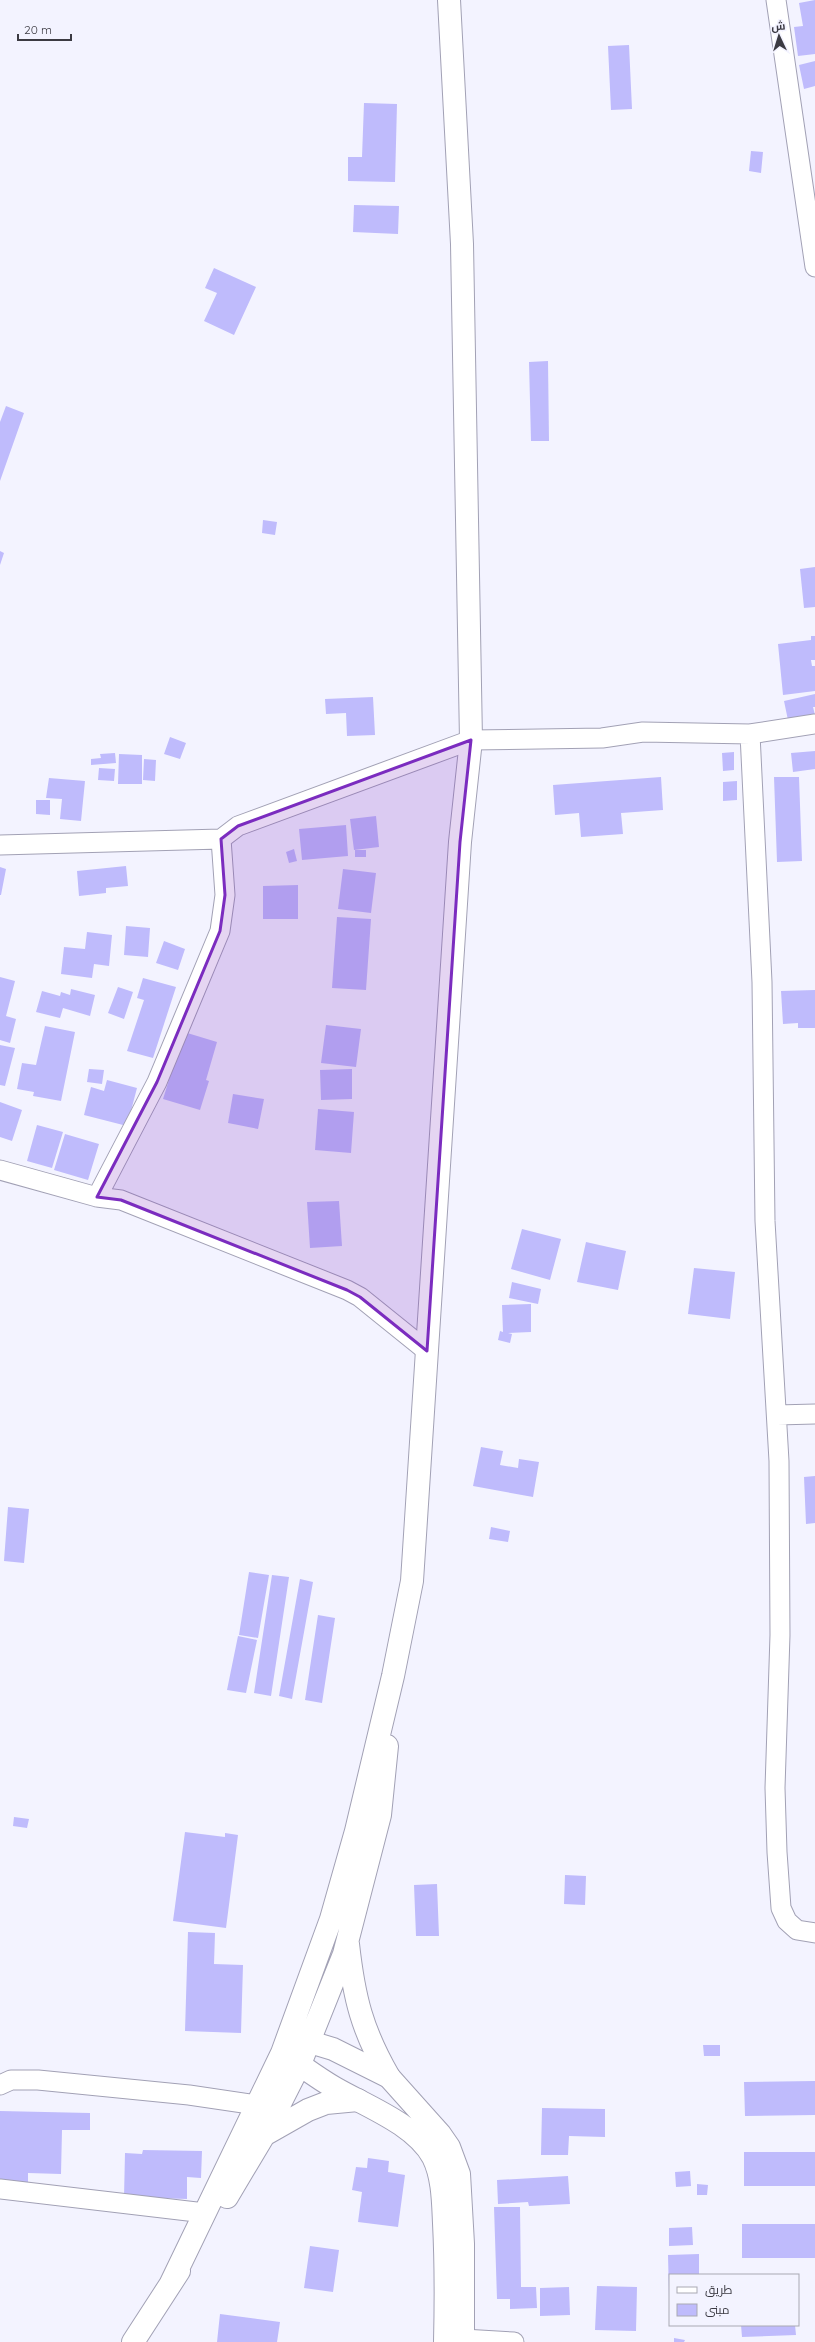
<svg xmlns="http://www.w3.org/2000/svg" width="815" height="2342" viewBox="0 0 815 2342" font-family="Quicksand,Cairo,sans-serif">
	<rect width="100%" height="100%" fill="#f3f3ff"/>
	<path fill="#bfbbfc" d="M815 0V54L798 56 794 27 803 26 799 3Z
		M629 45 632 109 611 110 608 46Z
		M815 61V86L804 89 799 65Z
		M364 103 397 104 395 182 348 181V157H362Z
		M751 151 763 152 761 173 749 171Z
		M354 205 399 206 398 234 353 232Z
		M214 268 256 287 234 335 204 321 217 293 205 288Z
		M548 361 549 441H531L529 362Z
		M6 406 24 413 0 481V422Z
		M263 520 277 522 275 535 262 533Z
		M0 551 4 553 0 565Z
		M815 567V607L804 608 800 569Z
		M811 636H815V660H811L812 666H815V691L783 695 778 644 811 640Z
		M815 694V707H813L815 715 789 725 784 701Z
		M373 697 375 735 347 736 346 713 326 714 325 699Z
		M170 737 186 743 180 759 164 754Z
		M815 751V769L793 772 791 753Z
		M734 752V770L723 771 722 753Z
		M115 753 116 763 91 765V759L101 758 100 754Z
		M119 754 142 755V784H118Z
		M144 759 156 760 155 781 143 780Z
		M99 768 115 769 114 781 98 780Z
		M661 777 663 810 621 813 623 834 581 837 579 813 555 815 553 785Z
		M774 777H799L802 861 777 862Z
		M49 778 85 781 81 821 60 819 62 799 46 798Z
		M737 781V800L723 801V782Z
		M36 800H50V815L36 814Z
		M376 816 379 847 354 850 350 819Z
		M346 825 348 856 302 860 299 829Z
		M294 849 297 861 289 863 286 852Z
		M355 850H366V857H355Z
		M126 866 128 886 106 888V893L79 896 77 871Z
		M0 867 6 869 1 895H0Z
		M343 869 376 873 371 913 338 909Z
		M298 885V919H263V886Z
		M337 917 371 919 366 990 332 988Z
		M126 926 150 928 148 957 124 955Z
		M87 932 112 935 109 966 94 964 92 978 61 974 64 947 85 949Z
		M164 941 185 949 178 970 156 963Z
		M0 977 15 981 6 1016 16 1019 10 1043 0 1040Z
		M143 978 176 987 153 1058 127 1051 144 1000 137 998Z
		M118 987 133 992 124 1019 108 1013Z
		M71 989 95 995 90 1016 63 1008 60 1018 36 1012 42 991 60 996 61 992 70 995Z
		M815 990V1028H798V1023L783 1024 781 991Z
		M326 1025 361 1029 356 1067 321 1063Z
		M45 1026 75 1032 61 1101 33 1096 34 1092 17 1089 22 1063 36 1065Z
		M184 1032 217 1042 206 1080 209 1081 200 1110 163 1099Z
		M0 1045 15 1048 5 1086 0 1085Z
		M89 1069 104 1070 102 1084 87 1082Z
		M352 1069V1099L321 1100 320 1070Z
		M107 1080 137 1088 127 1126 84 1115 91 1087 104 1091Z
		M233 1094 264 1099 258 1129 228 1123Z
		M0 1102 22 1110 12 1141 0 1137Z
		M318 1109 354 1112 351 1153 315 1150Z
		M37 1125 63 1132 52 1168 27 1161Z
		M65 1134 99 1144 88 1180 54 1170Z
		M339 1201 342 1246 310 1248 307 1202Z
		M522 1229 561 1239 550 1280 511 1269Z
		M586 1242 626 1251 618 1290 577 1282Z
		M694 1268 735 1272 730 1319 688 1314Z
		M512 1282 541 1289 538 1304 509 1298Z
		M531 1304V1332L508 1333 512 1334 510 1343 498 1340 500 1331 503 1332 502 1305Z
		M481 1447 503 1451 500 1465 518 1468 519 1459 539 1462 533 1497 473 1486Z
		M815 1476V1523L806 1524 804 1477Z
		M8 1507 29 1509 24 1563 4 1561Z
		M491 1527 510 1531 508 1542 489 1539Z
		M249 1572 269 1575 258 1638 239 1635Z
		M272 1575 289 1577 271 1696 254 1693Z
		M300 1579 313 1582 292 1699 279 1696Z
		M318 1615 335 1618 322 1703 305 1700Z
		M238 1636 257 1640 246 1693 227 1690Z
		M14 1817 29 1819 27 1828 13 1826Z
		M185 1832 225 1837V1833L238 1835 226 1928 173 1921Z
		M565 1875 586 1876 585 1905 564 1904Z
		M437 1884 439 1936H416L414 1885Z
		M188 1932 215 1933 214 1964 243 1965 241 2033 185 2031Z
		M703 2045H720V2056H704Z
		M815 2081V2115L745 2116 744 2082Z
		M542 2108 605 2109V2137L569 2136 568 2155H541Z
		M0 2111 90 2113V2130H62L61 2174 28 2173V2187L0 2184Z
		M143 2150 202 2151 201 2178 187 2177V2199L124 2197 125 2153 142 2154Z
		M744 2152H815V2186H744Z
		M368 2158 389 2161 388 2172 405 2175 398 2227 358 2222 362 2192 352 2190 356 2167 367 2168Z
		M690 2171 691 2186 676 2187 675 2172Z
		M568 2176 570 2204 529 2206 528 2202 498 2204 497 2180Z
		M697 2184 708 2185 707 2195H697Z
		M494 2207H520L521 2287H536L537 2308 510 2309V2299H497Z
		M742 2224H815V2258H742Z
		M692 2227 693 2245 669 2246V2228Z
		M310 2246 339 2250 333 2292 304 2288Z
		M699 2254V2275H670L669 2296 668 2255Z
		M597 2286 637 2287 636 2331 595 2330Z
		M569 2287 570 2315 540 2316V2288Z
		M220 2314 280 2322 277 2342H217Z
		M741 2325H795L796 2335 742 2337Z
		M674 2338 685 2340 684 2342H674Z"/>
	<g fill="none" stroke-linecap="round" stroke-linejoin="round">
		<g stroke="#a2a1b5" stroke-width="21">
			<path id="minor" d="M776 0 815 267
				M750 734 762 982 765 1221 779 1461 780 1635 775 1788 777 1852 781 1908 787 1921 797 1930 815 1933
				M0 845 221 839 238 826 471 740 602 738 643 732 750 734 815 724
				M0 1170 97 1197 121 1200 347 1290 360 1297 427 1351
				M97 1197 157 1082 220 931 225 895 221 839
				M777 1415 815 1414
				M0 2085 11 2080H38L189 2095 257 2105
				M0 2189 205 2213
				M463 2339 514 2342"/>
		</g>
		<g stroke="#a2a1b5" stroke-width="24">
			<path id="secondary" d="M290 2036 333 2049 389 2077 440 2134 449 2147 459 2174 463 2244V2342
				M284 2054C301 2065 317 2078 335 2088 366 2106 415 2124 433 2157 443 2177 443 2202 444 2223 446 2263 446 2302 445 2342"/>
		</g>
		<g stroke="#a2a1b5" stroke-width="24">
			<path id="primary" d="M348 1944C354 1998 362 2030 389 2077
				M264 2135 308 2110 326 2103 358 2100
				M227 2197 264 2135 300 2064 344 1954 380 1815 387 1746
				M171 2283 282 2053 331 1919 356 1831 393 1676 412 1581 460 842 471 740 462 244 449 0
				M133 2342 179 2271"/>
		</g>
		<use href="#minor" stroke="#fff" stroke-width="19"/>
		<use href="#secondary" stroke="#fff" stroke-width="22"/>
		<use href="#primary" stroke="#fff" stroke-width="22"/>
	</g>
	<path fill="#7b2cbf" fill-opacity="0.2" stroke="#7b2cbf" stroke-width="3" stroke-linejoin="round" d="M471 740 460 842 427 1351 360 1297 347 1290 121 1200 97 1197 157 1082 220 931 225 895 221 839 238 826Z"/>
	<rect x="669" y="2274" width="130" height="52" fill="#f3f3ff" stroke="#a9a9b3"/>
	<rect x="677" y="2287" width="20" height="6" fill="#ffffff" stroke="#a9a9b3"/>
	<text x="705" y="2294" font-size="12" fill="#3b3a42">طريق</text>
	<rect x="677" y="2304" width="20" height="12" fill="#bfbbfc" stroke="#a9a9b3"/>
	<text x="705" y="2314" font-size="12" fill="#3b3a42">مبنى</text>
	<g transform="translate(779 36) rotate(356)" stroke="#f3f3ff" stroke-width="3" paint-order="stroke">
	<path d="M0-3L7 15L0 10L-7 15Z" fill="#3b3a42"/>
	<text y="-6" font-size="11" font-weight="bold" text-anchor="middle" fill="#3b3a42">ش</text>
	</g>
	<path d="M18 34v6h53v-6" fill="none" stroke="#3b3a42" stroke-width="2"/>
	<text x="24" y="34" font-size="12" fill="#3b3a42" stroke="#f3f3ff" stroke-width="3" paint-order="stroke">20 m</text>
</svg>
